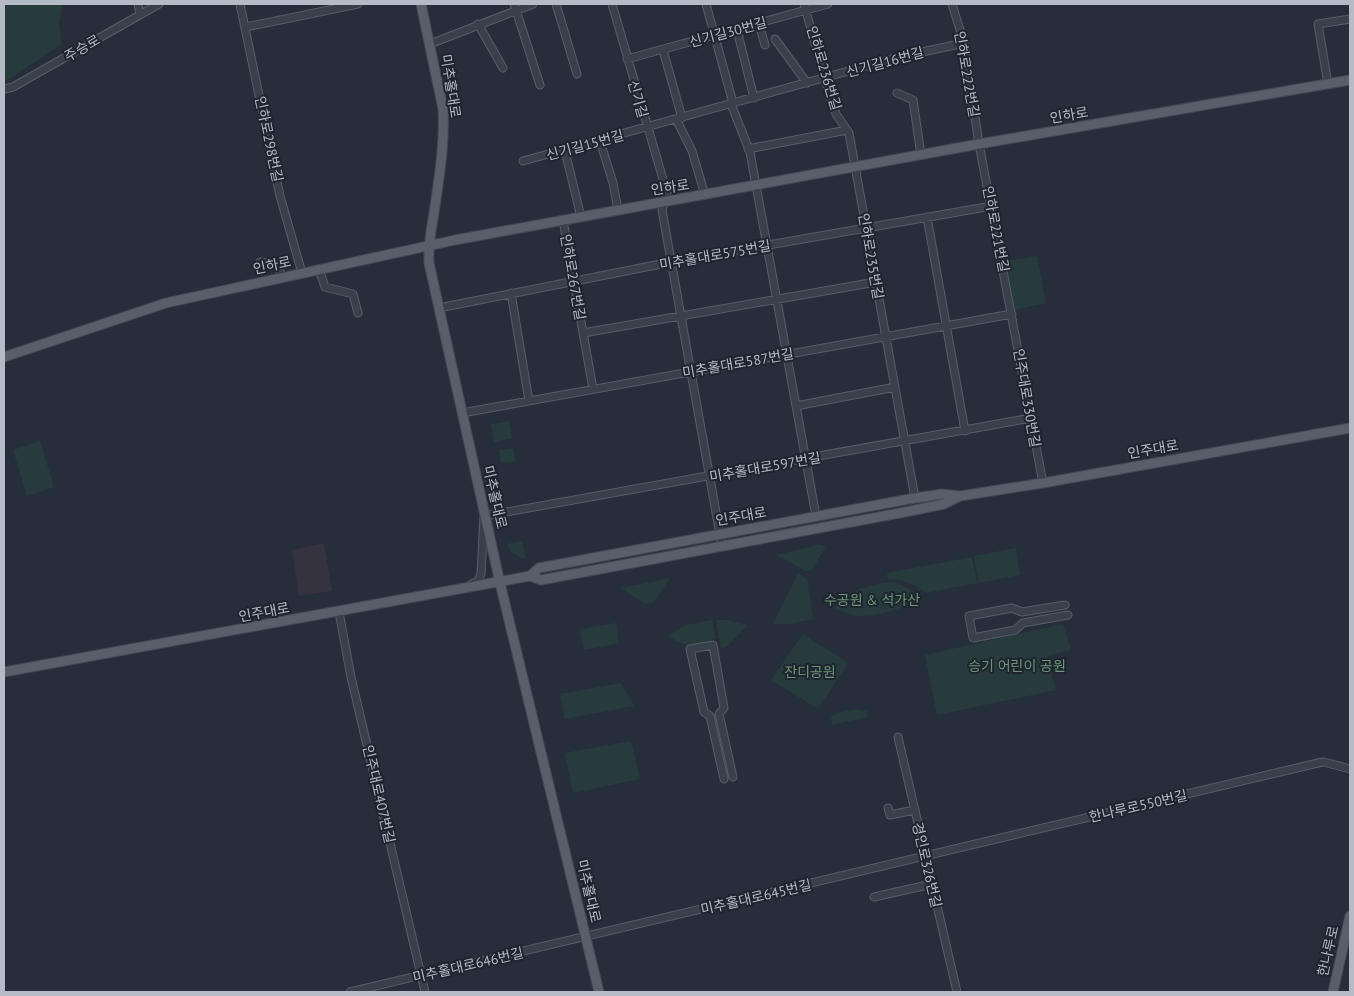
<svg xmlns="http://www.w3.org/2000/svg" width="1354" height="996" viewBox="0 0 1354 996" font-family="'PT Sans','Noto Sans KR',sans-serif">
	<rect width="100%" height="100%" fill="#252e3a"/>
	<path fill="#34333f" d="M324 543 332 591 299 596 292 550Z"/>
	<path fill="#283b3c" d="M4 4H63L59 24 62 44 9 79 4 80Z
		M1037 256 1046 303 1015 310 1006 261Z
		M509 421 512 438 494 442 491 424Z
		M40 441 54 487 27 496 13 450Z
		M513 448 515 461 501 463 499 450Z
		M522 541 526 558H522L511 552 507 544Z
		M818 545 826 546 812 570 806 571 776 555Z
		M1016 548 1020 575 979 583 974 556Z
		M972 557 977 583 926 593C913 584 904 579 888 579L887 573Z
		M798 573 807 579 813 619 790 624H773Z
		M670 578 654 602 645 604 621 588Z
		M895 582 922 596C909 608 876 617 858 616 850 615 842 611 835 608 852 589 870 584 895 582Z
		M712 620 716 639 687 645 666 636 686 625Z
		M716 620H727L748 625 726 647 721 648Z
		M616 623 619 643 584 650 580 629Z
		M1063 624 1071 650 1047 656 1056 690 937 715 925 655Z
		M803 634 848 663 818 709 771 680Z
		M621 683 634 706 565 719 560 694Z
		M856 709 867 711 868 717 832 725 831 717 837 713Z
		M631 741 640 779 573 793 565 753Z"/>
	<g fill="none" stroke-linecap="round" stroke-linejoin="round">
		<g stroke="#575e68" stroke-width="9">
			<path id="minor" d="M138 4 140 15
				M240 4 280 196 302 273
				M514 4 540 85
				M556 4 577 74
				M612 4 667 193 662 210 722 546
				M706 4 733 103
				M804 4 830 97 836 114 849 133 915 498
				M952 4 964 43 979 144 1043 483
				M478 24 503 68
				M759 24 765 45
				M246 27 358 4
				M737 30 754 98
				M775 39 807 83
				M430 44 533 4
				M663 50 682 118
				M627 59 828 4
				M1328 84 1318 24 1350 19
				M4 89 13 87 159 4
				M897 93 913 100 921 155
				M731 104 750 152 816 516
				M676 119 692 151 705 195
				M600 141 613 183 618 210
				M748 149 847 130
				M565 151 581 217
				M523 161 899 57 964 43
				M927 217 965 431
				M563 220 593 389
				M260 262 277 264 282 277
				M321 275 325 287 353 294 358 313
				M511 293 529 401
				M439 308 671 262 992 206
				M583 333 876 282
				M796 406 895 387
				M462 413 1012 314
				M470 585 478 581 481 574 484 516 1031 418
				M1065 605 1022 612 1012 608 969 616 973 638 1015 630 1023 623 1068 615
				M339 612 351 677 425 992
				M898 737 957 992
				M724 779 710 716 704 712 690 649 713 645 724 708 719 714 733 777
				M888 808 890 815 915 810
				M874 897 932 884
				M350 992 1318 763 1324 762 1350 769"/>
		</g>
		<g stroke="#424953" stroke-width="11">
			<path id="major" d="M421 4 443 109C445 144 439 178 434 213 431 230 428 246 429 263L500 583 599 992
				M4 357 166 303 455 240 979 144 1350 80
				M530 576 539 568 915 498 942 494 960 496 1043 483 1350 428
				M4 672 530 576 541 580 905 512 944 504 960 496
				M1333 992 1350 916"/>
		</g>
		<use href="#minor" stroke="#38404b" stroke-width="7"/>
		<use href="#major" stroke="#575f6a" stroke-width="9"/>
	</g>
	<g text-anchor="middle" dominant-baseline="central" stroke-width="4" stroke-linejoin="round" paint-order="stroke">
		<g font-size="14" fill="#b4bbc6" stroke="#1e252f">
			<text transform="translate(728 32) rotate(-15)">신기길30번길</text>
			<text transform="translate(82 48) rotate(-30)">주승로</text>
			<text transform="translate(885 62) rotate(-15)">신기길16번길</text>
			<text transform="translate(824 68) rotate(73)">인하로236번길</text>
			<text transform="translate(967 74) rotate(80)">인하로222번길</text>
			<text transform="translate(451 86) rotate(81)">미추홀대로</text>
			<text transform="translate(638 99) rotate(74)">신기길</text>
			<text transform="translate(1069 115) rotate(-10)">인하로</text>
			<text transform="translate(269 139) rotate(78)">인하로298번길</text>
			<text transform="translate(585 145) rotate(-15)">신기길15번길</text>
			<text transform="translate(670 187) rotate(-9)">인하로</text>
			<text transform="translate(996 229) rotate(79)">인하로221번길</text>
			<text transform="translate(715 255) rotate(-10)">미추홀대로575번길</text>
			<text transform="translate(871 256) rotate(80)">인하로235번길</text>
			<text transform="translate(272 265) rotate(-12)">인하로</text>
			<text transform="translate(573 277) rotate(80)">인하로267번길</text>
			<text transform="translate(738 363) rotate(-10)">미추홀대로587번길</text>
			<text transform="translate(1027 398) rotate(80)">인주대로330번길</text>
			<text transform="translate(1153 449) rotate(-10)">인주대로</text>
			<text transform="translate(765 467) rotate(-10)">미추홀대로597번길</text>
			<text transform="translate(495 497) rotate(77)">미추홀대로</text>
			<text transform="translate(741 516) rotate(-10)">인주대로</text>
			<text transform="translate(264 612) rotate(-11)">인주대로</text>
			<text transform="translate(379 794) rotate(77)">인주대로407번길</text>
			<text transform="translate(1138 806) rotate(-13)">한나루로550번길</text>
			<text transform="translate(927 865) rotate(77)">경인로326번길</text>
			<text transform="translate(589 891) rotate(77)">미추홀대로</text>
			<text transform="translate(756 897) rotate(-13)">미추홀대로645번길</text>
			<text transform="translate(1328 951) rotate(-77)">한나루로</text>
			<text transform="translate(468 965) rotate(-13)">미추홀대로646번길</text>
		</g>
		<g font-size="14" fill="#6d9575" stroke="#1e252f">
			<text x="872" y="600">수공원 &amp; 석가산</text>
			<text x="1017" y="666">승기 어린이 공원</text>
			<text x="810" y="672">잔디공원</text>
		</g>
	</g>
	<rect width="1354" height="996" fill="none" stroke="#b4bbc6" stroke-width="10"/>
</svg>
